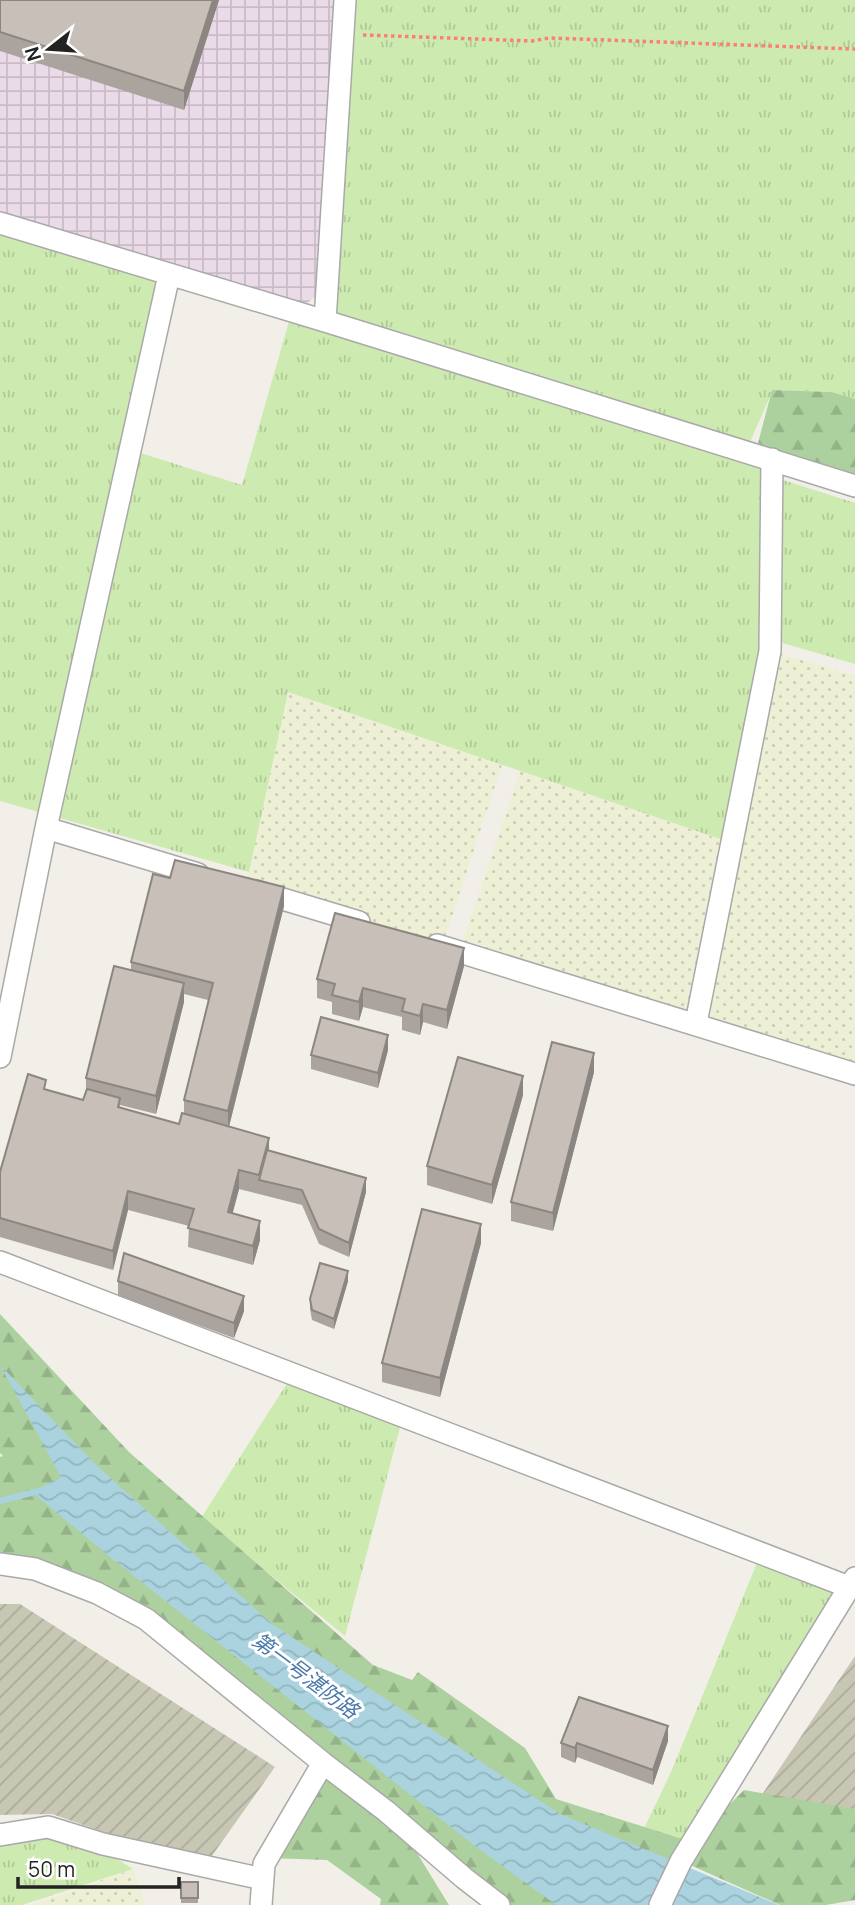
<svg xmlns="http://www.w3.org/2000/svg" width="855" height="1905" viewBox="0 0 855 1905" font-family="Manrope,'Noto Sans JP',sans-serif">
	<defs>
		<pattern id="industrial-grid" width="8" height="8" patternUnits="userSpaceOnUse" patternTransform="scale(1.75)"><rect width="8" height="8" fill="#ebdbe8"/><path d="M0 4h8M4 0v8" fill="none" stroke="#c9bcc7"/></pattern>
		<pattern id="construction-furrows" width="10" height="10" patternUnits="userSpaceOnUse" patternTransform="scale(1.75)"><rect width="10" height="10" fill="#c7c7b4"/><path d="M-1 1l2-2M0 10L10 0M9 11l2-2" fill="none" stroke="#abab9a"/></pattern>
		<pattern id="farmland-dots" width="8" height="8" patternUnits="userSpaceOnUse" patternTransform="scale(1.75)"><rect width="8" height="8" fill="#eef0d5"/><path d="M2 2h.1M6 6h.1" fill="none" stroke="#ccceb7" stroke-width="1.8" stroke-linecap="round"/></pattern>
		<pattern id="grass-tufts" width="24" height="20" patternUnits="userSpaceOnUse" patternTransform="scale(1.75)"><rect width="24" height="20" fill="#cdebb0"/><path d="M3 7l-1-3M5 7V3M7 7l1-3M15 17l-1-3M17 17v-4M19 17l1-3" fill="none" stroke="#b0c997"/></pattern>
		<pattern id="forest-firs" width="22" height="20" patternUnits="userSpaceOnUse" patternTransform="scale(1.75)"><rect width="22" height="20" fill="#add19e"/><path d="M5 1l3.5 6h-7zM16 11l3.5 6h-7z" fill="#95b388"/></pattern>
		<pattern id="water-waves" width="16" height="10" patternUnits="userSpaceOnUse" patternTransform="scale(1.75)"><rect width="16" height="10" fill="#aad3df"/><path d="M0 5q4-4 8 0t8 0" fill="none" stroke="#92b5bf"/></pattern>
	</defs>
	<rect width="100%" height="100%" fill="#f2efe9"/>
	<path fill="url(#industrial-grid)" d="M0 0H337L320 293 306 304 0 211Z"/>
	<path fill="url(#construction-furrows)" d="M0 1604H20L275 1767 204 1867 52 1814 0 1815Z
		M855 1656V1816L759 1799Z"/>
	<path fill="url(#farmland-dots)" d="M770 651 855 675V1074L459 952 520 771 731 843Z
		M288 692 502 765 442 947 245 888Z
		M133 1869 146 1905H32Z"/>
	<path fill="url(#grass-tufts)" d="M355 0H855V399L832 392 773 390 746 451 772 459 770 651 732 843 288 692 249 872 0 801V223L169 275 131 450 242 485 292 311 325 321Z
		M780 479 855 503V664L779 642Z
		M293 1374 403 1416 345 1636 201 1518Z
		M761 1553 849 1587 681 1861 637 1843 671 1772Z
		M0 1836 84 1838 133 1869 22 1905H0Z"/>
	<path fill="url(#forest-firs)" d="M772 390 832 392 855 399V482L799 462 758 443Z
		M0 1314 129 1452 373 1665 412 1680 418 1672 525 1748 556 1799 692 1842 744 1790 855 1809V1900L826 1905H780L681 1861 668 1905H503L398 1822 449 1905H380L381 1899 327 1860 268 1858 317 1773 359 1791 102 1590 0 1568V1457L3 1456 0 1453Z"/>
	<path fill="url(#water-waves)" d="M0 1365 96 1465 272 1624 560 1814 779 1905H556L475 1846 109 1556 32 1492 61 1477Z"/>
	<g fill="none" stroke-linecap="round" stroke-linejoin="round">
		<path stroke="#aad3df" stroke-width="6" d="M0 1501 39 1491"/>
		<g stroke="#a9a9a9" stroke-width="24">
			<path id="minor" d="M0 223 325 321 855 486
				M325 321 345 0
				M46 828 198 874
				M256 891 359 922
				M437 945 855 1074
				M696 1023 770 651 772 459
				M0 1057 46 828 169 275
				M0 1262 849 1587
				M0 1564 35 1569 97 1593 146 1619 323 1763 386 1811 464 1878 499 1905
				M0 1835 48 1827 103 1844 263 1879
				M261 1905 264 1864 323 1763
				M660 1905 681 1861 855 1578"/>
		</g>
		<path stroke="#fa8072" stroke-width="3.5" stroke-dasharray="3.5 3.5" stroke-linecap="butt" d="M363 35 532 41 549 38 855 49"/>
		<use href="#minor" stroke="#fff" stroke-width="21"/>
	</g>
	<path fill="#aba49e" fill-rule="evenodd" d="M0 0H219L184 110 0 51Z
		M284 906 229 1127 269 1150 366 1192 349 1257 319 1244 302 1205 239 1189 232 1214 260 1240 253 1265 188 1247 189 1226 128 1210 113 1270 0 1237V1172L46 1090 83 1100 86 1089V1078L131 970V962ZM184 994 208 1000 184 1100V1114L179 1124 120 1107V1105L156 1114 184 1002Z
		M464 966 447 1029 423 1022 420 1035 402 1030V1017L363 1007 359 1021 332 1014V1002L317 998V979Z
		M388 1050 378 1088 311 1069V1055Z
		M594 1072 553 1231 511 1221V1202Z
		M523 1095 492 1204 427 1185V1166Z
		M481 1243 440 1397 382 1382V1363Z
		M118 1281 244 1311 234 1338 118 1296Z
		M348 1281 334 1329 312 1320 310 1309V1299Z
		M668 1741 653 1785 577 1757 575 1763 561 1757V1743Z
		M181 1882H198V1903H181Z"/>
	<path fill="#8b8681" d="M213 0H219L184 110V91Z
		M284 887V906L228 1130V1111Z
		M464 948V966L447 1029V1010Z
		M184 983V1002L156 1114V1096Z
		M363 988V1007L359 1021V1002Z
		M423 1004V1022L420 1035V1016Z
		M388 1035V1050L378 1088V1073Z
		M594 1053V1072L553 1231V1213Z
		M523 1076V1095L492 1204V1185Z
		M269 1138V1157L259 1180V1175Z
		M239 1170V1189L228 1231V1212Z
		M366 1178V1192L349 1257V1243Z
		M128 1191V1210L113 1270V1251Z
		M260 1221V1240L253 1265V1246Z
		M481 1224V1243L440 1397V1378Z
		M348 1271V1281L334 1329V1319Z
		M244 1296V1311L234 1338V1323Z
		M668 1726V1741L653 1785V1770Z
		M577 1743V1757L575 1763V1748Z"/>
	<path fill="#c7bfb8" stroke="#8b8681" stroke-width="2" d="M0 0H213L184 91 0 32Z
		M175 860 284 887 228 1111 184 1100 213 983 131 962 153 874 170 878Z
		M335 913 464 948 447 1010 423 1004 420 1016 402 1011 405 999 363 988 359 1002 332 995 335 984 317 979Z
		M114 966 184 983 156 1096 86 1078Z
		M321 1017 388 1035 378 1073 311 1055Z
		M552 1042 594 1053 553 1213 511 1202Z
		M458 1057 523 1076 492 1185 427 1166Z
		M28 1074 46 1080 44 1089 83 1100 87 1089 120 1098 118 1107 179 1124 182 1113 269 1138 259 1175 239 1170 228 1212 260 1221 253 1246 188 1228 194 1209 128 1191 113 1251 0 1218V1172Z
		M267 1150 366 1178 349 1243 319 1229 302 1190 259 1180Z
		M422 1209 481 1224 440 1378 382 1363Z
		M124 1253 244 1296 234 1323 118 1281Z
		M320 1263 348 1271 334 1319 312 1310 310 1299Z
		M579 1697 668 1726 653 1770 577 1743 575 1748 561 1743Z
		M181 1882H198V1898H181Z"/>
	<g text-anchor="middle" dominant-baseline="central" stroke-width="6" stroke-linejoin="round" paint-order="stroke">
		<g font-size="21" font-style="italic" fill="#4a7aab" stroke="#fff">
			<text transform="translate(306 1675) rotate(37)">第一号湛防路</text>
		</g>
	</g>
	<g transform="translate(49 49) rotate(253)" stroke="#ffffff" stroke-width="5" paint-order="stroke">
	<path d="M0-5L12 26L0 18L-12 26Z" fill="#222222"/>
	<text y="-10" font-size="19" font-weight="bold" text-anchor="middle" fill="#222222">N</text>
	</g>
	<path d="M18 1877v10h161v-10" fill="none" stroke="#222222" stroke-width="3.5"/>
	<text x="28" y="1877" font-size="21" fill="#222222" stroke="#ffffff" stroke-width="5" paint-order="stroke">50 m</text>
</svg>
